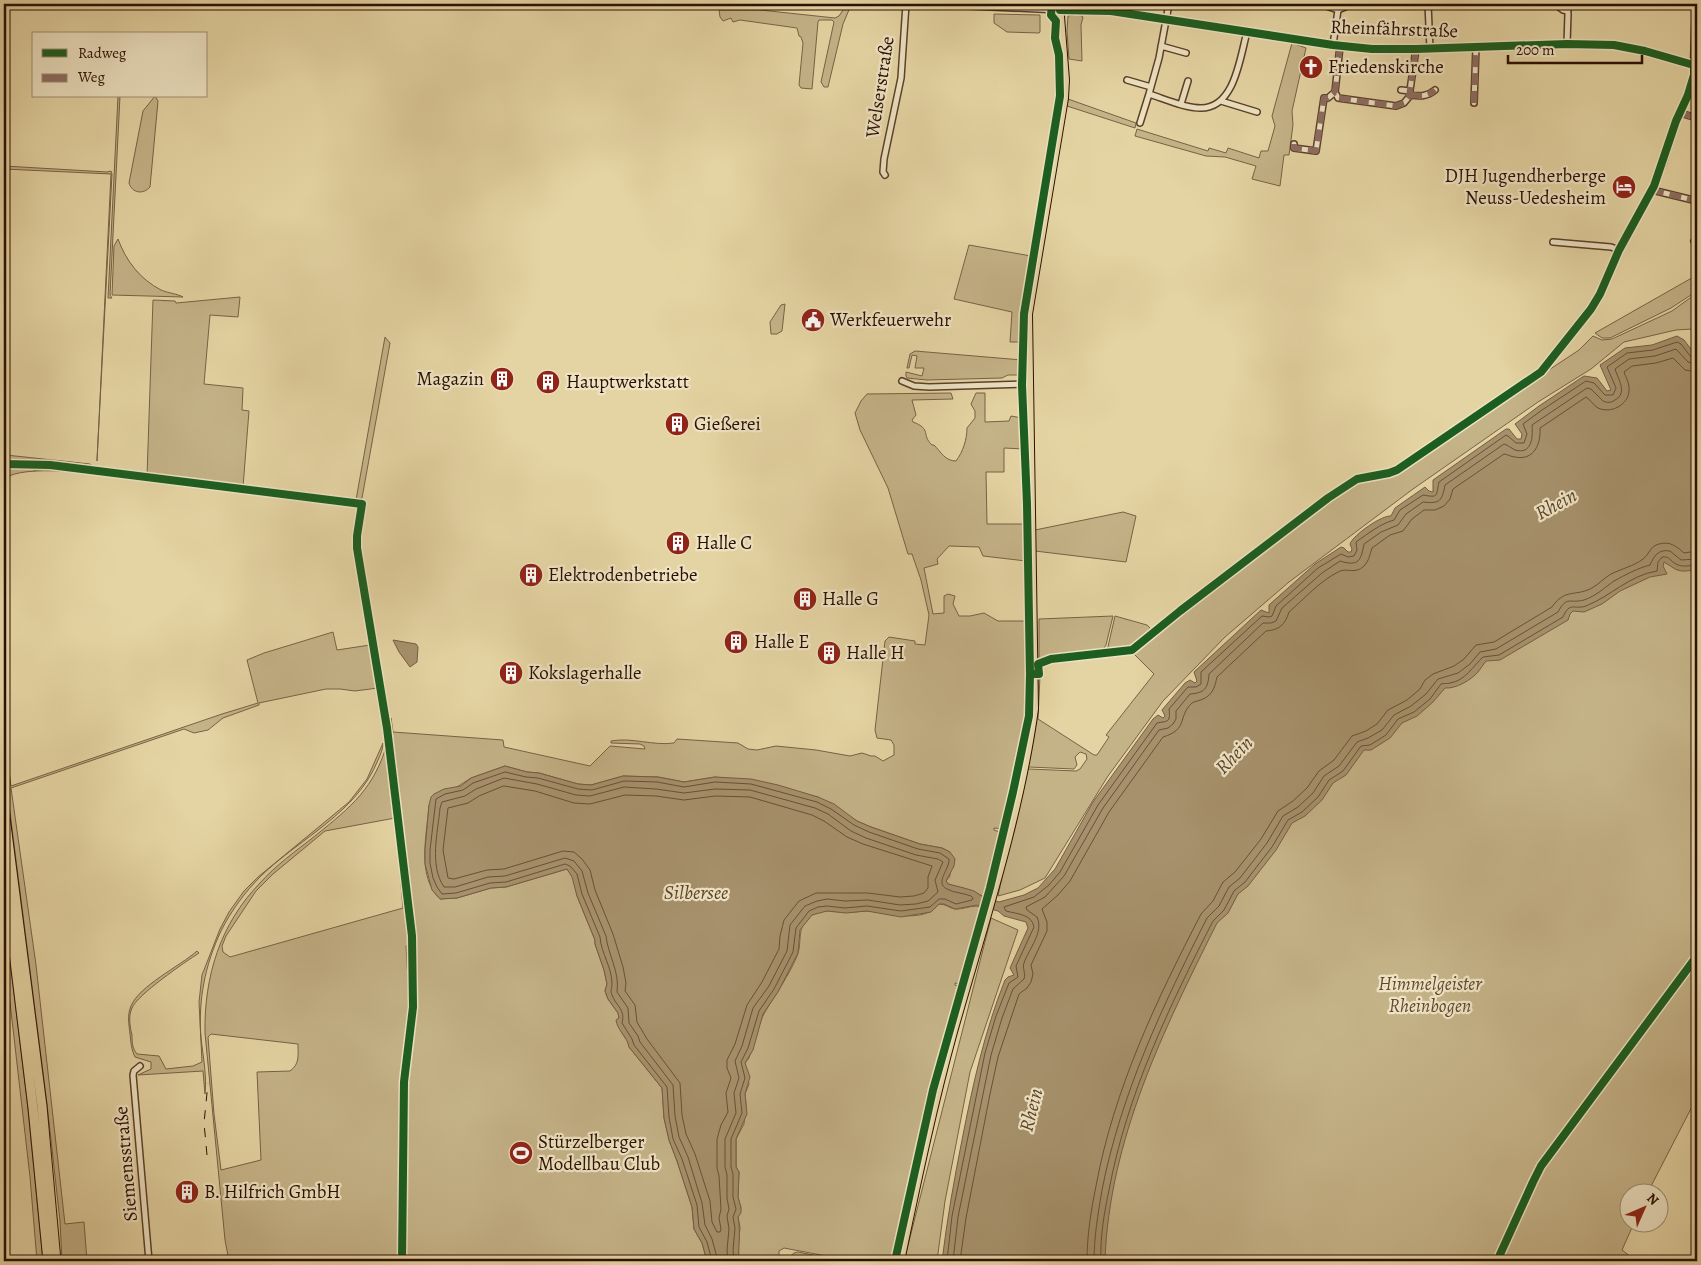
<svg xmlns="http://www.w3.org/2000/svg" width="1701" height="1265" viewBox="0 0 1701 1265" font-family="Alegreya,serif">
	<rect width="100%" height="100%" fill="#e5d4a3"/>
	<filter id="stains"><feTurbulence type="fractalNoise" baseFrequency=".004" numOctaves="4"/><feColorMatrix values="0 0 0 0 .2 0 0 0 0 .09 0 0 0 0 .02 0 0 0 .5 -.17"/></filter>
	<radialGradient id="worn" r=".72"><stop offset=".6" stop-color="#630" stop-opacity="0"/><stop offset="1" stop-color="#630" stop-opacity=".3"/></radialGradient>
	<path fill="#c5b388" stroke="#786145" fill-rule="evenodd" d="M847 4 851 5 843 24 828 87H824L821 82 834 22 832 20H819L818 22 812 89 801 88 799 85 803 43 801 37 799 36 797 28 740 20 733 22 731 18 723 21 720 17 719 10H760L835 18 839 16Z
		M994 14 1040 15V32L1039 33 1007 32 994 23Z
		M1078 14 1083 17 1081 25 1082 61 1069 59 1067 31 1068 16Z
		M1292 43 1306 48 1292 111 1293 125 1289 155H1284L1280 186 1252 179 1256 166 1225 157 1206 156 1135 136 1137 129 1208 151 1209 148 1226 153 1228 148 1259 158 1261 151H1268L1275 126 1272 116Z
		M118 96H120L110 295 112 298H108Z
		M155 96 158 101 150 187C143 195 132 193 129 183L143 111Z
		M1068 99 1136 123 1135 128 1067 106Z
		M4 166 107 172 111 171 112 174 97 460V461L111 174 4 169Z
		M118 239C126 261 140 279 161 290 168 293 178 294 183 297L112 295 114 246Z
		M969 245 1031 256 1024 302 1022 342H1010L1012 312 954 299Z
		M1697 275V291L1671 308 1610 338H1602L1595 333Z
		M1697 293V306L1693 310 1692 329 1676 330 1624 342 1591 369 1538 402 1413 489 1289 582 1225 637 1163 701 1108 776 1045 878 1020 890 998 896 1025 770 1029 769 1076 771 1080 769 1087 759 1086 754 1080 752 1075 757 1077 765 1074 769 1029 767 1026 764 1037 707 1038 676H1040L1038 719 1094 755H1097L1109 737 1106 735 1154 674 1131 651 1281 533 1352 483C1367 475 1383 477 1398 470L1579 350 1593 336 1602 340 1612 339 1672 311Z
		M240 297 238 317 210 315 204 384 243 388 242 410 249 411 243 487 356 500 385 337 390 343 362 498 356 502 147 476 153 300 175 301 176 303Z
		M785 304 782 331 777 334H771L770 322 781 305Z
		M915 351 1022 360V375H1008L1002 378 927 380 907 378 906 376V372L922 376 924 368H915L917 356 912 355 909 368H907L910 354Z
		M951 393 953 399 912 400 916 415 912 420 913 422C932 429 921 435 932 445H934C941 452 945 461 956 461 963 452 967 439 967 428L975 418V411L971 404 976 393H985V422L1009 421 1011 416 1022 418 1024 449 1004 448V472H986L987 524H1026V561L983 556 979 547 949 546 937 559 938 564 924 568 933 614 944 613V596L948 594 955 596 953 604 959 616H970L984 613 998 621H1028L1029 689V692H1027L1029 693 1027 717 1004 829 994 828V830L1002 833 986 898 973 891 948 884 946 881 950 876V852L942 848 920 844 871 827 857 821 818 797 732 779 715 777 684 782 658 777 623 776 591 785 578 784 539 773 527 772 505 766 471 778 429 805C427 835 416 876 440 899L457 898 491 888 506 887 567 869 573 877 577 896 595 940V944L604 970 607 984 605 991 608 999 618 1013 622 1033 628 1042 629 1047 662 1088 664 1118 669 1140 677 1161 692 1207 694 1229 702 1243 707 1261H403L404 1156 408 1154 404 1155 405 1089 415 1000 412 931 415 930V928H412L389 733 391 718 393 732 503 740 504 747 590 766 610 746 645 749 644 746 640 744 611 743V741C632 737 653 746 674 743L677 739 738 743 748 749 757 750 776 746 816 750 850 756 862 753 871 756H875L883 761 894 755V745L891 740 877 738 875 730 885 641 889 637 915 641V644L925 645 929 615 921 580 912 554H908L888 488 860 430 855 413 861 401 867 394Z
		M6 455 90 464 94 467 88 468 40 462 4 463V456Z
		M1697 458V1097L1648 1192H1628V1222L1634 1223 1622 1250 1636 1261H1621L1615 1258 1613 1261H1044L1159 915Z
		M27 465 46 466 33 469 34 471 53 467 127 476C100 475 24 463 4 479V466Z
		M1123 512 1136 516 1126 562 1035 551V530Z
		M1113 616 1106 645 1102 651 1039 659V619Z
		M1115 616 1147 625 1152 630 1129 648 1107 651Z
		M333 632 337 650 370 645 378 688 355 691 340 689H326L259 703V705L223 718 208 730 194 733 184 729 11 788 36 965 65 1224 84 1222 87 1261H62L60 1221 47 1104 4 765V735L11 786 222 714 258 703 247 660 264 653Z
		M388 741 411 945 406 946C408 981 411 1013 404 1048L401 1155 400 1261H229L225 1240 205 1033C204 977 220 924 260 883 276 865 296 851 315 836 352 806 374 789 388 741ZM395 818 403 908 230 957 223 952 222 946 226 936 256 891 273 874 325 831ZM211 1034 298 1044C298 1055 300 1064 290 1071L257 1072 261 1160 221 1170 214 1114 208 1037Z
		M383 743C383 748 381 754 378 760 357 813 300 838 261 876 245 892 231 911 221 931 205 965 198 1000 201 1038 203 1056 207 1076 205 1094L203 1071 138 1075 151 1069V1062L135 1057C131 1049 131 1042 130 1034 129 1025 127 1015 131 1006 139 986 180 966 197 951L199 953C185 962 137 995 132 1008 128 1016 130 1027 132 1035 132 1042 132 1048 137 1054L159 1056 166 1069 193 1066 202 1062 199 1002 202 975 220 929 229 912 244 891 258 877 349 802 367 779Z
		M939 904C946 904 949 908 955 909 964 910 971 904 984 907L962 984 955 983V985L961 987 933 1087 894 1261H853L784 1248 779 1251V1255L785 1261 794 1253 798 1252 843 1261H739L738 1250 740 1227 738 1217 741 1208 738 1197 739 1172 736 1167V1139L744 1124 746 1104 745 1094 749 1084 745 1063 749 1058C753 1046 759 1022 765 1012 776 993 789 976 797 956 803 942 795 927 812 915 822 908 832 912 842 912 851 913 860 911 868 911 889 913 924 924 939 904Z
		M4 911 27 1100 43 1261H37L30 1177 4 950Z
		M991 918 1018 930 970 1072 945 1201 937 1261H904Z"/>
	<path fill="#a6916c" stroke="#755d42" d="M1677 336 1684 340 1694 353H1697V570C1689 570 1683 573 1675 569 1671 567 1668 564 1664 562L1663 566 1667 574 1650 577 1620 591 1602 604 1584 612 1573 611 1570 614 1568 620 1500 660 1486 661C1483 665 1481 668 1478 672 1471 680 1456 689 1445 688L1433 702 1417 716 1402 723 1390 738 1371 750H1364L1346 775 1333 783 1322 800 1305 816 1292 823 1276 850 1248 886 1238 894 1228 913 1217 923C1164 1029 1109 1140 1105 1261H942C947 1220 954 1180 962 1140 973 1084 984 1033 1005 980L1008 977 1014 975 1010 968 1028 928 1026 922 1004 916 998 911 977 905 955 909 944 904H939L931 912 901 917 867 911 846 913 827 911 812 915 800 930 798 953 778 992 763 1014 753 1050 745 1063 750 1077 745 1094 747 1114 736 1139V1167L739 1172 738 1197 741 1208V1213L738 1217C741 1232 738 1246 739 1261H707L702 1243 694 1229 692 1207 677 1161 669 1140 664 1118 662 1088 629 1047C627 1036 617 1030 616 1020L619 1018 618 1013 608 999 605 991 607 984 604 970 595 944V940L577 896 572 877 567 869 506 887 491 888 457 898 440 899 432 890 425 864V850L429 805 431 797 434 794 444 789 461 786 471 778 505 766 527 772 539 773 578 784 591 785 623 776 658 777 684 782 715 777 751 779 778 785 818 797 834 804 857 821 871 827 920 844 942 848 950 852 955 859 954 866 946 881 948 884 964 888 974 891 983 897 999 902 1024 895 1038 888 1055 869 1093 802 1153 719 1158 715 1163 718 1165 716 1162 710 1185 683 1190 680 1195 683 1197 681 1194 672 1261 610 1269 613V605L1315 564 1341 547 1344 548 1348 552H1351L1352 549 1350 544C1353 535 1382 515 1391 516L1395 508 1425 487 1429 491 1433 492V480L1506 429H1509L1517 439H1521L1522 434 1515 424 1539 406 1584 376 1597 378 1607 391 1611 390 1600 365 1625 348 1652 345Z
		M393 640 416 644 418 647 417 662 410 667 399 652Z"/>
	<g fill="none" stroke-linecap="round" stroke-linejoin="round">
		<path stroke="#685037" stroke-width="1" d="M504 786 535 791 574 803 590 804 625 795 656 796 684 800 715 796 750 797 812 815 824 821 847 837 863 844 932 866 928 877V888L924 893 914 896 900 897 868 893H816L799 901 784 920 780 936 779 949 762 982 747 1005 735 1044 727 1060V1068L731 1078 726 1093 728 1112 721 1125 717 1139V1168L719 1176 721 1209 719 1218 721 1229 720 1232H717L712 1222 710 1201 695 1154 686 1134 682 1115 680 1083 647 1039 637 1022 635 1005 625 991 626 983 623 967 613 934 595 890 590 870 582 859 574 852 563 851 504 869 487 870 454 879 448 878 443 850 448 808 468 803 479 796Z
			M712 1261 707 1242 699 1227 697 1205 682 1159 673 1139 669 1117 667 1087 634 1045 632 1039 622 1023C626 1010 616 1006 612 995 610 991 612 988 612 984 612 967 601 953 600 937L582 894 577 874 570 866 565 864 506 882 490 883 456 893 442 894 437 887 433 878 430 863V850L436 799 445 794 463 790 473 783 505 772 526 777 538 778 578 789 592 790 624 781 657 782 684 787 715 782 751 784 817 802 831 809 854 825 869 832 918 849 940 853 949 859C950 869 934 883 947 889 954 893 964 893 971 896L973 898 972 900 956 904 945 899H939L930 907 901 911 867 906 845 908 827 906 818 907 809 911 796 928 793 952 774 989 759 1011 748 1048 741 1062 745 1078 740 1094 742 1113 731 1139V1167L733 1174V1197L736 1209 733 1217 735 1228 733 1250 734 1261
			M718 1261 712 1239 705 1225 702 1203 688 1157 679 1137 675 1116 673 1085 640 1042 638 1036 629 1023 628 1008 617 992C620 972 608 955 606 936L588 893 582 871 574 861 565 858 505 876 488 877 455 887H444C429 865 438 832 440 808L442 802 465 796 476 789 504 778 537 784 576 795 590 796 624 787 656 789 684 793 715 789 750 790 815 808 828 814 851 831 866 838 916 855 938 859 943 862 935 880 938 892 928 901 916 904 900 905 868 900 845 901 827 899 817 901 805 906 790 925 787 951 769 986 753 1008 742 1046 735 1061 739 1078 734 1093 736 1113 725 1139V1167L727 1175V1198L729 1209 727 1216 729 1229 727 1250 728 1261
			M947 1261 952 1216 985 1053 996 1016 1009 983 1018 977 1016 966 1034 927C1032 914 1017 914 1006 911L1004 907 1034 897 1049 885 1060 872 1098 805 1157 723C1167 721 1171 723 1169 709L1188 687H1196L1201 684V672L1262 616 1269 617 1272 616 1276 606 1318 568 1341 554 1348 557 1354 556 1357 550 1356 542C1369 533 1380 524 1394 520L1400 510 1423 495C1439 498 1436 496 1439 482L1506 435 1508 436 1516 443H1524L1527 434 1523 424 1542 410 1586 381 1594 383 1605 395H1613L1616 388 1607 367 1627 353 1653 350 1677 342 1681 344 1691 357 1697 358
			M953 1261 958 1217 991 1055 1002 1018 1013 989 1024 979C1026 973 1022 968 1024 963 1029 948 1044 933 1037 917L1027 910 1026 907 1045 897 1064 876 1103 808 1159 730 1168 728 1173 724 1176 719V711L1190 694C1205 693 1208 688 1209 674L1263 623H1271L1276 621 1282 608 1322 573 1340 561C1359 567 1361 560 1364 544L1381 532 1398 525 1406 514 1423 502C1440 504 1442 501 1445 485L1504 444C1508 445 1511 448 1515 450 1532 455 1533 437 1532 425L1587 388 1591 389 1603 401C1607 403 1611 403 1615 400 1628 393 1618 379 1615 369L1629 359 1655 356 1676 349 1688 362 1697 364
			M960 1261 966 1218 990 1094 998 1057 1019 994 1027 988 1031 982 1033 974 1031 965 1047 931V922L1042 909 1058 895 1070 881 1109 812 1163 737C1189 729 1177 717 1192 703 1195 701 1199 701 1203 699 1213 695 1215 686 1217 677L1266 631C1279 630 1285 625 1289 612 1304 599 1320 581 1338 572 1346 567 1355 575 1364 566 1369 561 1370 554 1372 548L1390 535 1403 531 1412 519 1424 510H1435L1444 506 1450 499 1453 489 1504 454C1507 454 1511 457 1515 457 1534 461 1541 444 1540 428L1586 397C1591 400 1593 405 1598 408 1611 414 1628 405 1629 391 1630 384 1626 378 1624 372L1632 366 1656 363 1673 358 1685 370 1697 372
			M1087 1261C1087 1235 1091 1211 1096 1186 1114 1089 1156 1001 1201 914L1213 901 1223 882 1235 872 1261 839 1278 811 1293 801 1307 788 1319 771 1334 760 1352 736 1366 731 1377 724 1388 710 1407 700 1420 689 1425 680 1433 674 1454 666 1464 659 1476 645 1494 642 1552 607C1565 588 1575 597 1592 588 1599 584 1604 578 1611 574 1621 569 1634 566 1643 559 1649 555 1650 546 1659 544 1670 541 1676 546 1684 553L1697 551
			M1094 1261C1094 1237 1098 1214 1102 1190 1121 1093 1163 1005 1207 918L1219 906 1229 887 1240 878 1267 843 1283 816 1298 807 1313 793 1324 776 1339 766 1357 742 1368 738 1382 730 1394 715 1411 706 1426 694 1438 679 1458 673 1470 664 1480 652 1496 649 1558 612C1567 595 1570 604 1584 600 1596 596 1604 588 1614 581 1625 575 1638 568 1650 565 1654 556 1658 549 1670 551L1681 560 1697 559
			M1101 1261C1100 1237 1104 1214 1109 1190 1127 1094 1169 1007 1213 921L1224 910 1234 891 1245 882 1272 847 1288 820 1302 812 1318 797 1329 780 1343 771 1361 746 1370 745 1386 735 1398 719 1414 712 1430 699 1441 684C1444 683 1447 684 1450 683 1465 681 1473 666 1483 657L1499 655 1563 617C1570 601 1574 610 1586 606 1611 596 1630 575 1657 571L1658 562 1662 557C1670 556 1670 561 1676 564 1684 568 1690 565 1697 565"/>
		<g stroke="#5a402a" stroke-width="8">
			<path id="minor" d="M924 4 1060 10
				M1169 4 1159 58 1149 94C1165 99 1184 108 1201 108 1235 108 1240 57 1247 32
				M1320 4 1338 10 1352 4
				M1428 4 1430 49
				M1555 4 1563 10 1568 11
				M1566 4 1568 14 1567 44
				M1042 9 1047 4
				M1333 45 1338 10
				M1161 46 1186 53
				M1340 46 1335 92 1338 98 1396 106 1404 103 1409 97 1416 49
				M1127 80 1151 87
				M1401 90 1410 91
				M1410 95C1420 96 1427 97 1435 90
				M1221 101 1257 112
				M1474 103 1476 47
				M1181 104 1188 81
				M1680 113 1697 118
				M1140 123 1149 94
				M1294 144V148L1316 151 1324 98H1328L1335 92
				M885 175 883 172 884 159 901 78 906 4
				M1652 190 1697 201
				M1694 241 1697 236
				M1553 242 1611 247 1619 250
				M1559 351 1596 302 1619 250 1652 190 1663 164 1676 121 1688 95 1694 75V65L1697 66
				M902 381 914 386 929 387 1029 384
				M140 1066 134 1071 133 1075 149 1261"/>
		</g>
		<g stroke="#5a402a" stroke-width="9">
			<path id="tertiary" d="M1060 10 1111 11 1333 45 1372 49H1416L1567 44 1614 45 1645 51 1694 65 1696 4"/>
		</g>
		<g stroke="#2b0f02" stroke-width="10">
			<path id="primary" d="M900 1261C916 1185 932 1108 953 1032 983 926 1019 818 1034 709L1028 314 1064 98 1065 80 1059 4"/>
		</g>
		<g stroke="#2b0f02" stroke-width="11">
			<path id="motorway" d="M4 809 42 1106 56 1261
				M4 871 33 1108 48 1261"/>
		</g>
		<use href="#minor" stroke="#eee3c3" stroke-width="5"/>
		<use href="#tertiary" stroke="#eee3c3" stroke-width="6"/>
		<use href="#primary" stroke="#e5d4a3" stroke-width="8"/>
		<use href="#motorway" stroke="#e5d4a3" stroke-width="9"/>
		<path stroke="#2b0f02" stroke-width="1" stroke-dasharray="9 9" stroke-linecap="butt" d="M207 1155 204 1123 208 1083"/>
		<path stroke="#8d6e63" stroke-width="6" stroke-dasharray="12 6" stroke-linecap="butt" d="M1379 4V6
			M1340 46 1335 92 1338 98 1396 106 1404 103 1409 97 1416 49
			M1410 95C1420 96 1427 97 1435 90
			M1474 103 1476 47
			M1680 113 1697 118
			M1294 144V148L1316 151 1324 98H1328L1335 92
			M1652 190 1697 201
			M1694 241 1697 236"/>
		<g stroke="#eee3c3" stroke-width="11">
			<path id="cycleway" d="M1060 10 1111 11 1333 45 1372 49H1416L1567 44 1614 45 1645 51 1697 66
				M4 464 50 465 362 504 357 536V548L387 728 412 936 413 1007 404 1082 402 1261
				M1030 674H1039L1038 664 1051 659 1132 650 1180 611 1328 498 1357 479 1389 473 1397 470 1541 372 1591 309 1600 294 1619 250 1654 186 1676 121 1688 95 1694 75V65
				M895 1261 933 1090 990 888 1013 792 1029 716 1030 674 1027 504 1022 385 1024 314 1060 96 1059 55 1055 38 1056 21 1051 15 1052 4
				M1497 1261 1533 1182 1541 1166 1697 956"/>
		</g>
		<use href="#cycleway" stroke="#1b5e20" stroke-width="8"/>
	</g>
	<defs>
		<g id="church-disc" transform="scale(1.25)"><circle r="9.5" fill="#8f2418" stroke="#eee3c3"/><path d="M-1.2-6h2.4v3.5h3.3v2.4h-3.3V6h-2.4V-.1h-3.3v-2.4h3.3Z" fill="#fff"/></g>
		<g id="hotel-disc" transform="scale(1.25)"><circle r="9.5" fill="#8f2418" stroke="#eee3c3"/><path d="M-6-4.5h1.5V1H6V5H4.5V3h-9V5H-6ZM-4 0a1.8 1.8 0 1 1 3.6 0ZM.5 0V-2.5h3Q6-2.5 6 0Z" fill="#fff"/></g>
		<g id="civic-disc" transform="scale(1.25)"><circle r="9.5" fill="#8f2418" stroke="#eee3c3"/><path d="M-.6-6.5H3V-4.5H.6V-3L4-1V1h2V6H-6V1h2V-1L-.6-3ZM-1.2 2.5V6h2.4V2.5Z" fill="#fff"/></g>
		<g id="building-disc" transform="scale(1.25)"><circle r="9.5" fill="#8f2418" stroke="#eee3c3"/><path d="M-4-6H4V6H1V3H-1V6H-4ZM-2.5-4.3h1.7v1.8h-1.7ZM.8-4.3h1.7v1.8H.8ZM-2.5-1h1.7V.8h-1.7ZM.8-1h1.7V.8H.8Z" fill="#fff"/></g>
		<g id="stadium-disc" transform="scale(1.25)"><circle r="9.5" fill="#8f2418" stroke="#eee3c3"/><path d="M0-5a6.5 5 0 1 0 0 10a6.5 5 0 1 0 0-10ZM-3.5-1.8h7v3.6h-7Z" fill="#fff"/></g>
	</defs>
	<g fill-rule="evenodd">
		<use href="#church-disc" x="1311" y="67"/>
		<use href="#hotel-disc" x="1624" y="187"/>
		<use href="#civic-disc" x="813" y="320"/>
		<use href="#building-disc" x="502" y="379"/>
		<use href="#building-disc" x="548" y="382"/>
		<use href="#building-disc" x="677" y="424"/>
		<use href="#building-disc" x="678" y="543"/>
		<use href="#building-disc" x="531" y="575"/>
		<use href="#building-disc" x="805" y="599"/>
		<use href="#building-disc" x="736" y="642"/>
		<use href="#building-disc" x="829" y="653"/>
		<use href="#building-disc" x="511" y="673"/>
		<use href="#stadium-disc" x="521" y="1153"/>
		<use href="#building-disc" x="187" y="1192"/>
	</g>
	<g text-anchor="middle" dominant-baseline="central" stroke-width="4.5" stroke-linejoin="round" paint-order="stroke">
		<g font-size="19" fill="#2b0f02" stroke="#eee3c3">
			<text transform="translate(1394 29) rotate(2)">Rheinfährstraße</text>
			<text transform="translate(880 87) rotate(-81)">Welserstraße</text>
			<text transform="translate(126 1164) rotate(-95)">Siemensstraße</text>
		</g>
		<g font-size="19" fill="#2b0f02" stroke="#eee3c3" text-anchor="start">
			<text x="1328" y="67">Friedenskirche</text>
			<text x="1606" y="176" text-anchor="end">DJH Jugendherberge<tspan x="1606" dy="22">Neuss-Uedesheim</tspan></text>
			<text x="830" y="320">Werkfeuerwehr</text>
			<text x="484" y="379" text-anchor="end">Magazin</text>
			<text x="566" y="382">Hauptwerkstatt</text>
			<text x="694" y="424">Gießerei</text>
			<text x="696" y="543">Halle C</text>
			<text x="548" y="575">Elektrodenbetriebe</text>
			<text x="822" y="599">Halle G</text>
			<text x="754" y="642">Halle E</text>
			<text x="846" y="653">Halle H</text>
			<text x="528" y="673">Kokslagerhalle</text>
			<text x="538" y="1142">Stürzelberger<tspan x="538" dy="22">Modellbau Club</tspan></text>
			<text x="204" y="1192">B. Hilfrich GmbH</text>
		</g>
		<g font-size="19" font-style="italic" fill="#614831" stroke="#eee3c3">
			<text x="1430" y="984">Himmelgeister<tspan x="1430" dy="22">Rheinbogen</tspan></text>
		</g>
		<g font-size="20" font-style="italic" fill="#5c432c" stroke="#eee3c3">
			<text transform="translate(1556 504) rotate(-29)">Rhein</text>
			<text transform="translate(1234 755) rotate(-46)">Rhein</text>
			<text x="696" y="892">Silbersee</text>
			<text transform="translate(1031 1110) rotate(-76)">Rhein</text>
		</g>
	</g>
	<rect width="1701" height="1265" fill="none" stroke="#e5d4a3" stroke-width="20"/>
	<rect x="5" y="5" width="1691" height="1255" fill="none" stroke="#2b0f02" stroke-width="2.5"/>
	<rect x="10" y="10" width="1681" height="1245" fill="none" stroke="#2b0f02"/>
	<rect x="32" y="32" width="175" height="65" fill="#eee3c3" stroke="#a08e76"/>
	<rect x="42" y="49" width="25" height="8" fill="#1b5e20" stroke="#a08e76"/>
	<text x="78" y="58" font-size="15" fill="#2b0f02">Radweg</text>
	<rect x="42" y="74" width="25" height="8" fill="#8d6e63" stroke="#a08e76"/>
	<text x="78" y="82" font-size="15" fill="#2b0f02">Weg</text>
	<g transform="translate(1644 1208) rotate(45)"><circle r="24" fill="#eee3c3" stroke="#a08e76"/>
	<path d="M0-4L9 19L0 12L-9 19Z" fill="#8f2418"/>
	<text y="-8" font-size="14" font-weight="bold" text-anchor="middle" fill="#2b0f02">N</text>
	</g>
	<path d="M1508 55v8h134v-8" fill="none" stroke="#2b0f02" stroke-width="2.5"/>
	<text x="1516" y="55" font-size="15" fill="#2b0f02" stroke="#eee3c3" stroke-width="4" paint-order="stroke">200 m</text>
	<rect width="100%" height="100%" filter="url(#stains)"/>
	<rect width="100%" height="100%" fill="url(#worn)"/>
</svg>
